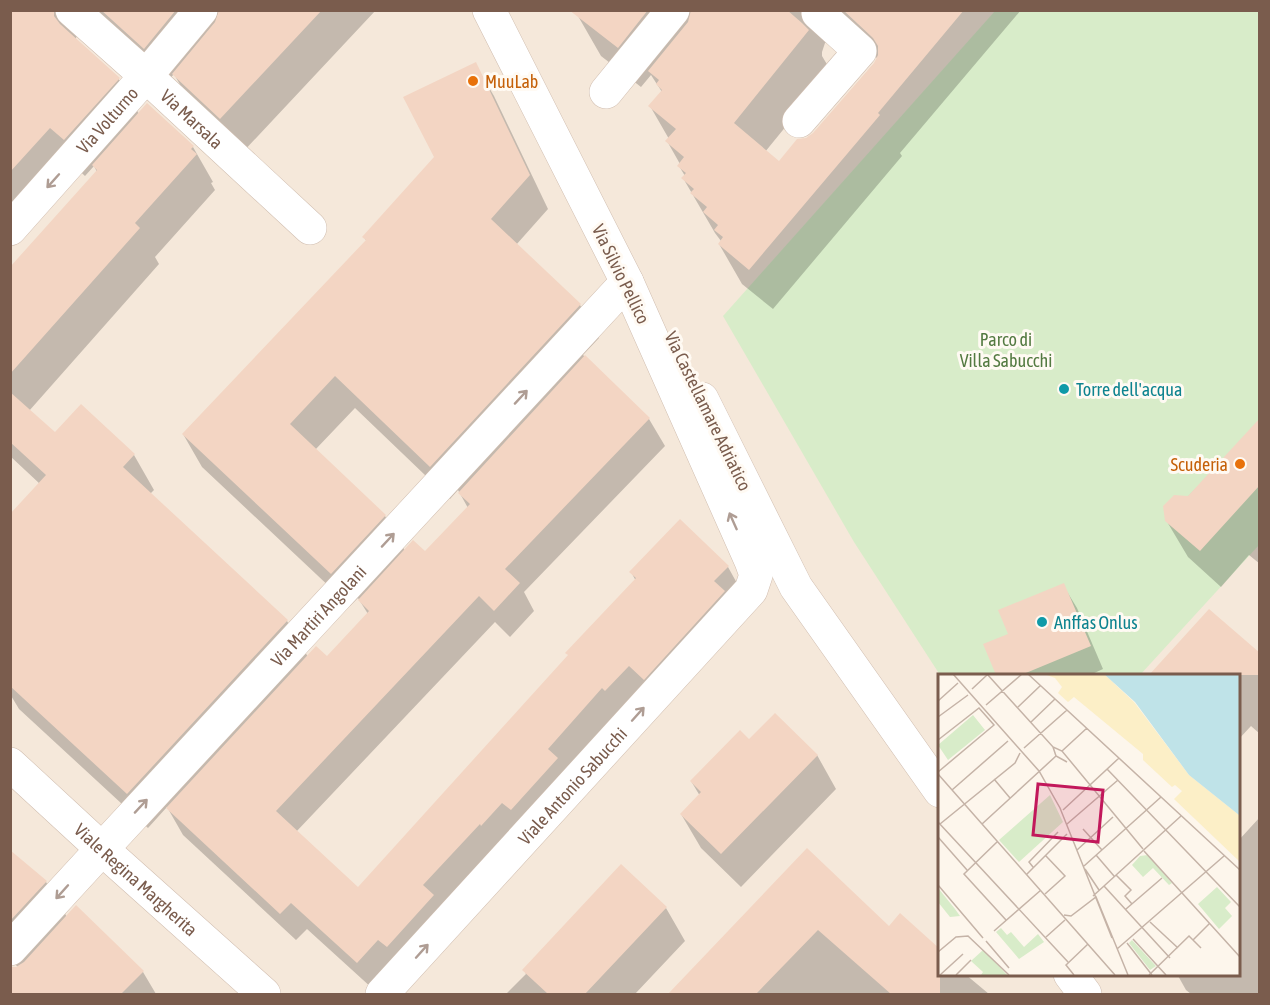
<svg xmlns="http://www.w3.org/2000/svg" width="1270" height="1005" viewBox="0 0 1270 1005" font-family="'Asap Condensed',sans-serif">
	<rect width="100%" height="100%" fill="#fdf6ec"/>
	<path fill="#f5e8da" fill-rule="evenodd" d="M10 11H1259V994H11ZM940 675H1238V974H940Z"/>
	<path fill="#d8ecc9" d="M995 11H1259V545L1140 675H940L854 542 723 316Z"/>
	<path fill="#0003" fill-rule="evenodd" d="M10 10H376L241 154 195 111 174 74 165 84 78 34 75 40 118 78 139 114 193 147 213 182 211 183 215 190 155 257 159 264 29 411 55 434 134 455 154 490 150 494 287 621 308 657 327 658 368 614 358 598 350 606 202 467 183 434 367 242 364 237 436 157 475 64 494 96 548 209 516 245 580 305 599 338 583 355 649 419 665 446 524 592 534 611 510 637 495 622 296 832 358 889 636 581 631 572 728 567 743 594 373 989 307 929 296 940 183 835 167 807 148 828 19 709 10 694V671L40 484 10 456V269L97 172 94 166 85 176 72 164 10 231ZM355 408 450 499 458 490 468 508 425 553 405 551 385 516 315 450Z
		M582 10H1021L900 153 902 156 773 309 742 284 719 244 721 241 715 233 683 178 685 176 679 166 680 164 667 141 669 139 650 106 662 92 651 75 641 87 601 56 578 16ZM834 33 863 46 878 59 814 134 779 163 765 152 831 71 822 56V52L825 43Z
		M1260 420V564L1249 555 1221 587 1188 557 1166 520Z
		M1063 585 1077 608 1103 669 1090 675H998L1009 634Z
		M1260 655V734L1251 726 1238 740V675H1151Z
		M749 741 817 755 836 789 741 887 701 848 681 814 700 796 691 781Z
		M1260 817V994H1191L1186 990 1177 974H1238V841Z
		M807 850 889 928 940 951V974H965L989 994H670Z
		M10 852 46 882 67 917 143 972 156 994H11L36 968 22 970 12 962 10 964Z
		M666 908 685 941 635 994H506L526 974 524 970Z"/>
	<path fill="#f3d5c3" d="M10 10H54V16L60 24 120 78 64 140 50 128 10 172Z
		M101 10H176L144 49Z
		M219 10H322L220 119 172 74 215 22Z
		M569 10H648L618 48Z
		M691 10H787L802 23 809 30 734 123 779 161 797 139 806 138 813 133 874 63 878 55V46L873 38 843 10H964L878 113 880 115 749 270 718 244 723 237 714 230 718 225 703 212 707 207 690 193 694 189 681 178 686 173 677 166 684 157 665 141 676 129 648 106 662 90 656 84 659 80 648 71 688 22Z
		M476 62 530 175 491 219 581 304 430 467 335 376 290 424 386 515 331 574 182 434 366 240 362 237 434 157 403 97Z
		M147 103 194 146 191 149 197 154 135 223 140 228 10 374V267L97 170 92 165Z
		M585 355 650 418 505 569 520 583 494 611 479 596 276 811 358 887 568 655 565 653 636 578 629 572 680 519 729 566 714 581 725 591 644 680 629 666 605 691 602 688 548 749 558 758 511 810 502 803 481 826 480 824 423 885 434 895 387 947 378 940 357 963 291 903 280 914 166 808 316 646 327 656 369 611 358 600 413 540 425 551 470 504 458 493Z
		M10 392 55 432 81 404 135 454 123 467 288 620 127 794 10 686V514L46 475 10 442Z
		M1260 418V485L1200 551 1165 521 1163 506 1174 495 1188 496Z
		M1064 583 1091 646 1021 675H996L983 644 1008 634 998 610Z
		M1209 609 1260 653V675H1149Z
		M775 713 818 755 721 854 680 814 701 792 690 781 740 730 749 739Z
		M807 848 889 926 900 913 940 949V994H891L818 930 756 994H668Z
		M10 850 47 881 10 921Z
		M621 864 667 907 585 994H548L522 970Z
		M76 905 144 971 121 994H10V967H16L24 962Z"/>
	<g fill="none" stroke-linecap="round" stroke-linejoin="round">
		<g stroke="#d1beb0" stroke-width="34">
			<g id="minor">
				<path id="s1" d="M72 10 146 76 310 228"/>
				<path d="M606 92 673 10"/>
				<path d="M799 121 860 51 818 13 820 10"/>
				<path id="s2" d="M10 229 146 76 201 10"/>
				<path d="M702 399 796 587 940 791"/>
				<path id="s3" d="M10 764 102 849 264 994"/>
				<path id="s4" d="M10 949 102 849 627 282"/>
				<path d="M1070 974 1085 994"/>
				<path id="s5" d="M382 994 751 590 756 575 751 561 627 282 489 10"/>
			</g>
		</g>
		<use href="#minor" stroke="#fff" stroke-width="33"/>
	</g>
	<defs><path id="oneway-shaft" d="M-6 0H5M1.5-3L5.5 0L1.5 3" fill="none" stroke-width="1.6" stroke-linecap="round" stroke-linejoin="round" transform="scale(1.5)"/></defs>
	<g stroke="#af9d94">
		<use href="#oneway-shaft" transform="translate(53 181) rotate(132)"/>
		<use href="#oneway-shaft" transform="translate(521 397) rotate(-47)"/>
		<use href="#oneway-shaft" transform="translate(733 521) rotate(-114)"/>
		<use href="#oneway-shaft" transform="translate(388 540) rotate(-47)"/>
		<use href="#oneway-shaft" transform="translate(638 714) rotate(-48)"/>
		<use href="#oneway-shaft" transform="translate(141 806) rotate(-47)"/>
		<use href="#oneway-shaft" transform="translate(62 892) rotate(132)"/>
		<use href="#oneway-shaft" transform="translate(422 951) rotate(-48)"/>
	</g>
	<g fill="#e8710a" stroke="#fffaf3" stroke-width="2">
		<circle cx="473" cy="81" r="6"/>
		<circle cx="1240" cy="464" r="6"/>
	</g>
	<g fill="#0f9aa8" stroke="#fffaf3" stroke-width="2">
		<circle cx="1064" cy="389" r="6"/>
		<circle cx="1042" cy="622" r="6"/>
	</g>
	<g text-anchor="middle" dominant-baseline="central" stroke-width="6" stroke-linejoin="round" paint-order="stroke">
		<g font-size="18" fill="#c56008" stroke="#fffaf3" text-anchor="start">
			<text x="485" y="81">MuuLab</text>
			<text x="1228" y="464" text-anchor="end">Scuderia</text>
		</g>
		<g font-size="18" fill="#7a5c4d" stroke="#fffaf3">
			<text stroke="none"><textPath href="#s1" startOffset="162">Via Marsala</textPath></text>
			<text stroke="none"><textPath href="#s2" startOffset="146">Via Volturno</textPath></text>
			<text transform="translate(621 274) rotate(64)">Via Silvio Pellico</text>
			<text transform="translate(708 411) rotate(64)">Via Castellamare Adriatico</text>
			<text stroke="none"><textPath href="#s4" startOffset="454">Via Martiri Angolani</textPath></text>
			<text stroke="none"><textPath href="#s5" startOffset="282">Viale Antonio Sabucchi</textPath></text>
			<text stroke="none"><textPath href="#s3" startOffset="171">Viale Regina Margherita</textPath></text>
		</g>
		<g font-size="18" fill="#537a41" stroke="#fffaf3">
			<text x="1006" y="339">Parco di<tspan x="1006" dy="21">Villa Sabucchi</tspan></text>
		</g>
		<g font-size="18" fill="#0d838f" stroke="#fffaf3" text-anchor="start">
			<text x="1076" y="389">Torre dell'acqua</text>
			<text x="1054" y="622">Anffas Onlus</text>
		</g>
	</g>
	<g transform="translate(938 674)">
		<rect width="302" height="302" fill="#fdf6ec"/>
		<path d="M35 41 47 56 10 86 0 71ZM112 121 125 148 81 188 61 166ZM210 181 234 209 231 211 215 194 205 203 194 191 202 182ZM279 213 293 228 287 234 294 242 281 255 260 230ZM0 214 17 235 22 242 12 243 0 228ZM63 254 69 261 73 258 86 273 100 260 106 268 81 285 58 258ZM194 266 218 292 212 296 191 269ZM45 276 61 292 69 301H43L45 298 33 287Z" fill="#d8ecc9"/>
		<path d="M106 0H166L196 28 251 101 301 141V187L236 125 244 117 237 111 234 113 205 86V80L136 23 130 28 120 19 124 13 117 4Z" fill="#fcefc7"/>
		<path d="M166 0H301V141L251 101 197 28Z" fill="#bfe3e8"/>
		<path fill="none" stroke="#c5b3a7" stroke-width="1.5" d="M15 0 101 97 122 134 174 264M49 0 115 73 124 77 205 175M90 0 302 196M34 15 49 1M0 27 20 9M48 31 84 0M80 33 102 12M0 43 30 21M93 48 117 25M0 66 41 34 56 51 0 98M115 73 118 82 129 88M86 74 129 36M124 77 149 54M169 95 302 233M0 100 177 301M56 105 72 124M14 116 70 67M125 136 181 84M0 148 130 288M2 150 77 89 82 79M44 150 118 82M129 150 180 106M145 155 164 176M0 163 29 196M60 167 26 200 68 246M139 176 175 143M206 177 302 283M158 181 176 202M146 192 223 123M95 193 91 188 120 158M147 195 161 216M89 200 129 160M178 201 193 216 187 222 194 230M0 211 45 264M166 212 232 284M107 220 127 202 108 182M155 222 243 142M188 235 224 204M126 241 133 242 158 223 190 301M212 248 240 274M56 257 103 216M108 263 127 246M195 265 228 301M255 266 272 249M48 267 71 294M189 269 214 301M179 275 286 182M0 278 18 263 30 262 71 301M2 301 25 280M18 301 33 286M136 301 128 291 150 270M211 301 251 262 263 274"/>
		<path fill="#c2185b" fill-opacity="0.15" stroke="#c2185b" stroke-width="3" d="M100 110 165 116 160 168 95 161Z"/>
		<rect width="302" height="302" fill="none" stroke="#7a5c4d" stroke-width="3"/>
	</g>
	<rect width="1270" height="1005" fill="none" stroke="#7a5c4d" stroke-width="24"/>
</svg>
